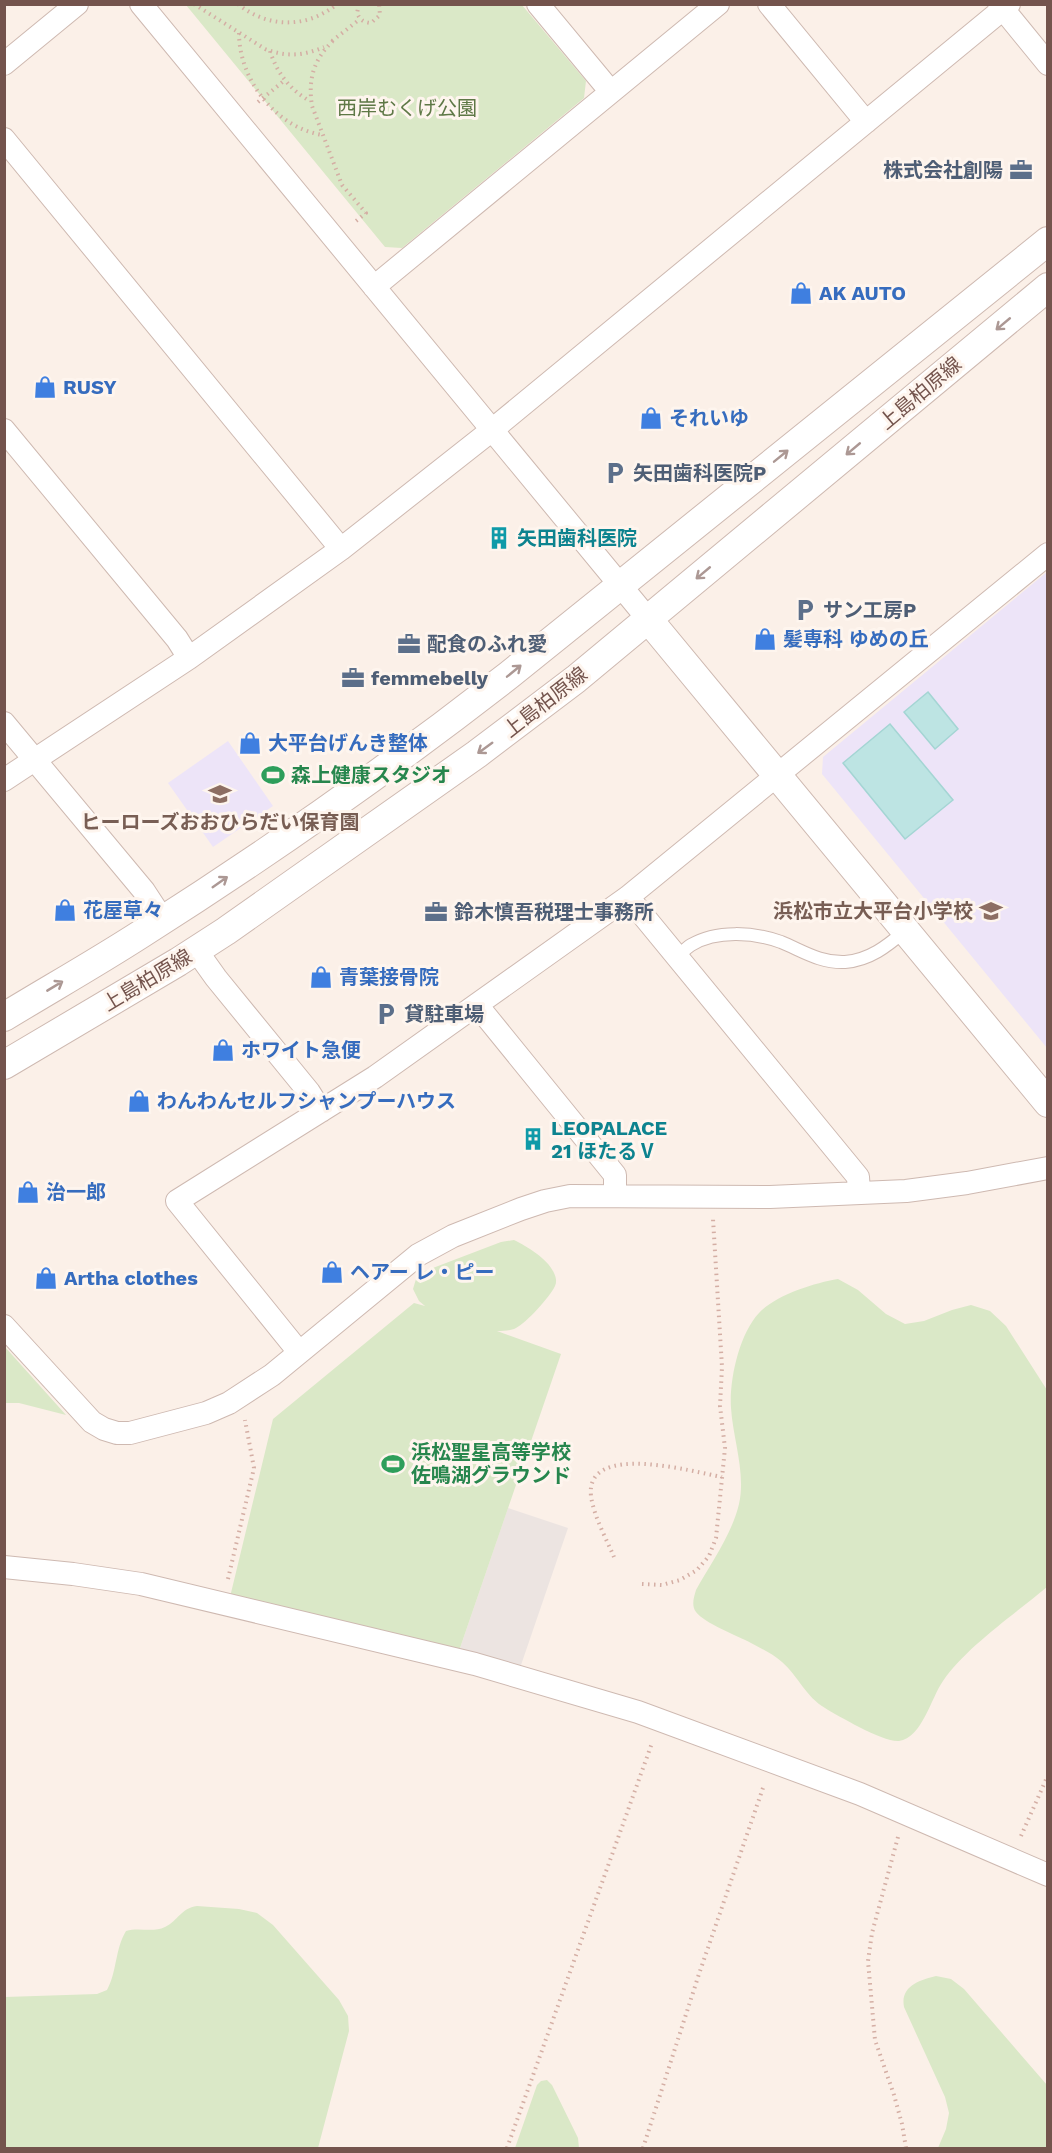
<svg xmlns="http://www.w3.org/2000/svg" width="1052" height="2153" viewBox="0 0 1052 2153" font-family="'Work Sans','Noto Sans JP',sans-serif">
	<rect width="100%" height="100%" fill="#fbf0e8"/>
	<path fill="#ece4e1" d="M508 1508 568 1528 520 1668 459 1651Z"/>
	<path fill="#ede4f8" d="M1047 572V1048L822 774 823 757Z
		M228 741 273 806 213 847 168 783Z"/>
	<path fill="#dae8c7" d="M186 5H522L586 81 584 98 402 248 385 247Z
		M514 1240C528 1247 548 1259 554 1273 556 1277 557 1282 555 1286 550 1297 526 1323 516 1328 510 1331 504 1331 497 1331L561 1354 459 1651 230 1597 273 1419 414 1303 425 1306 419 1301 413 1289 416 1279 425 1271 501 1242Z
		M838 1279 858 1290 886 1314 905 1324 924 1321 952 1310 971 1305 990 1311 1006 1326 1047 1390V1587C1016 1613 965 1648 943 1681 931 1698 922 1738 899 1741 885 1743 838 1716 825 1708 806 1697 798 1676 782 1662 773 1654 762 1649 751 1643 738 1636 704 1623 696 1612 691 1605 694 1597 696 1590 711 1563 732 1534 739 1504 746 1473 733 1439 731 1408 729 1381 739 1334 759 1313 776 1295 814 1283 838 1279Z
		M4 1347H5L66 1415 19 1403H5Z
		M197 1906 239 1909 257 1913 273 1925 339 2000 348 2016 349 2031 318 2148H5V1997L97 1994 107 1990C117 1972 115 1949 126 1931 139 1927 153 1933 165 1927 178 1921 181 1908 197 1906Z
		M936 1976 951 1979 964 1989 1047 2085V2148H938L946 2129 949 2113 945 2097 904 2007C900 1986 920 1980 936 1976Z
		M547 2080 552 2085 578 2138 579 2148H515L537 2085 541 2081Z"/>
	<path fill="#bde4e3" stroke="#a4d5d4" stroke-width="1.5" d="M928 692 958 729 935 749 904 712Z
		M890 724 953 800 905 839 843 763Z"/>
	<g fill="none" stroke-linecap="round" stroke-linejoin="round">
		<g stroke="#ceb9b1" stroke-width="14">
			<path id="service" d="M677 957C682 953 686 948 691 945 716 930 754 932 781 942 803 951 820 963 845 962 870 960 887 946 905 931"/>
		</g>
		<g stroke="#ceb9b1" stroke-width="24">
			<path id="minor" d="M141 4 648 619
				M538 4 611 92
				M769 4 866 122
				M999 4 1048 64
				M4 64 77 4
				M4 139 341 549
				M374 287 718 4
				M4 430 177 639 189 658
				M4 723 144 891 163 920
				M4 780 189 658 341 549 492 430 1009 4
				M628 897 858 1177 859 1193
				M196 950 216 978 309 1092 321 1111
				M477 1005 615 1175V1196
				M4 1326 92 1422 104 1429 117 1433H130L206 1413 229 1403 272 1375 418 1255 453 1236 521 1209 545 1201 570 1196 770 1197 906 1191 967 1183 1048 1168
				M299 1352 177 1201 375 1077 628 897 1048 554
				M4 1567 73 1574 141 1584 475 1664 638 1712 860 1794 1048 1875"/>
		</g>
		<g stroke="#ceb9b1" stroke-width="30">
			<path id="tertiary" d="M648 619 1048 1103
				M4 1017C50 989 96 963 141 934 267 854 391 767 509 675L1048 241
				M4 1065 178 962 226 931 477 754 576 679 1048 287"/>
		</g>
		<path stroke="#d4aea4" stroke-width="4" stroke-dasharray="1.5 4.5" stroke-linecap="butt" d="M194 4 265 49C286 57 303 56 324 47
			M238 4C267 28 307 29 337 4
			M359 4 357 13C360 20 363 22 371 23L380 15 379 4
			M239 33C239 79 275 127 322 135
			M332 41 360 19
			M333 41C313 60 308 80 312 106L342 185 366 213 356 221
			M270 51C277 73 290 90 310 101
			M258 102 285 80
			M614 1557C606 1538 594 1517 591 1496 585 1441 694 1472 722 1477
			M228 1579 254 1468 245 1420
			M642 1584 662 1585 680 1580 697 1570 709 1556 716 1538 725 1448 720 1406 722 1367 713 1219
			M1021 1836 1048 1775
			M898 1837 872 1933 868 1961 875 2040 894 2095 902 2124 906 2148
			M507 2148 652 1743
			M643 2148 699 1974 764 1785"/>
		<use href="#service" stroke="#fff" stroke-width="12"/>
		<use href="#minor" stroke="#fff" stroke-width="22"/>
		<use href="#tertiary" stroke="#fff" stroke-width="28"/>
	</g>
	<defs><path id="oneway-shaft" d="M-6 0H5M1.5-3L5.5 0L1.5 3" fill="none" stroke-width="1.6" stroke-linecap="round" stroke-linejoin="round" transform="scale(1.5)"/></defs>
	<g stroke="#ac9894">
		<use href="#oneway-shaft" transform="translate(1003 324) rotate(140)"/>
		<use href="#oneway-shaft" transform="translate(853 449) rotate(140)"/>
		<use href="#oneway-shaft" transform="translate(781 456) rotate(-39)"/>
		<use href="#oneway-shaft" transform="translate(703 573) rotate(140)"/>
		<use href="#oneway-shaft" transform="translate(514 671) rotate(-39)"/>
		<use href="#oneway-shaft" transform="translate(485 748) rotate(144)"/>
		<use href="#oneway-shaft" transform="translate(220 882) rotate(-35)"/>
		<use href="#oneway-shaft" transform="translate(55 986) rotate(-31)"/>
	</g>
	<defs>
		<g id="office-bare" transform="scale(1.8)"><path d="M-6-3h4V-5.5h4V-3h4V5H-6ZM-1-4.5V-3h2v-1.5ZM-6 0V1H6V0Z" fill="#5c6f8a" stroke="#fef5ee" stroke-width="2.5" paint-order="stroke"/></g>
		<g id="shop-bare" transform="scale(1.8)"><path d="M-5-2.5h2.3a2.7 3.5 0 0 1 5.4 0H5L5.5 6h-11ZM-1.5-2.5h3a1.5 2.3 0 0 0-3 0Z" fill="#3f7fe0" stroke="#fef5ee" stroke-width="2.5" paint-order="stroke"/></g>
		<g id="parking-bare" transform="scale(1.8)"><path d="M-3.5-5.5H1a3.5 3.5 0 0 1 0 7H-1V5.5H-3.5ZM-1-3.4V-.6H.8a1.4 1.4 0 0 0 0-2.8Z" fill="#5c6f8a" stroke="#fef5ee" stroke-width="2.5" paint-order="stroke"/></g>
		<g id="building-bare" transform="scale(1.8)"><path d="M-4-6H4V6H1V3H-1V6H-4ZM-2.5-4.3h1.7v1.8h-1.7ZM.8-4.3h1.7v1.8H.8ZM-2.5-1h1.7V.8h-1.7ZM.8-1h1.7V.8H.8Z" fill="#0f9aa8" stroke="#fef5ee" stroke-width="2.5" paint-order="stroke"/></g>
		<g id="stadium-bare" transform="scale(1.8)"><path d="M0-5a6.5 5 0 1 0 0 10a6.5 5 0 1 0 0-10ZM-3.5-1.8h7v3.6h-7Z" fill="#2e9e5b" stroke="#fef5ee" stroke-width="2.5" paint-order="stroke"/></g>
		<g id="school-bare" transform="scale(1.8)"><path d="M0-5L7-2L0 1L-7-2ZM-4 1L0 2.5L4 1V4Q0 6-4 4Z" fill="#8d6e63" stroke="#fef5ee" stroke-width="2.5" paint-order="stroke"/></g>
	</defs>
	<g fill-rule="evenodd">
		<use href="#office-bare" x="1021" y="170"/>
		<use href="#shop-bare" x="801" y="293"/>
		<use href="#shop-bare" x="45" y="387"/>
		<use href="#shop-bare" x="651" y="418"/>
		<use href="#parking-bare" x="615" y="473"/>
		<use href="#building-bare" x="499" y="538"/>
		<use href="#parking-bare" x="805" y="610"/>
		<use href="#shop-bare" x="765" y="639"/>
		<use href="#office-bare" x="409" y="644"/>
		<use href="#office-bare" x="353" y="678"/>
		<use href="#shop-bare" x="250" y="743"/>
		<use href="#stadium-bare" x="273" y="775"/>
		<use href="#school-bare" x="220" y="794"/>
		<use href="#shop-bare" x="65" y="910"/>
		<use href="#school-bare" x="991" y="911"/>
		<use href="#office-bare" x="436" y="912"/>
		<use href="#shop-bare" x="321" y="977"/>
		<use href="#parking-bare" x="386" y="1014"/>
		<use href="#shop-bare" x="223" y="1050"/>
		<use href="#shop-bare" x="139" y="1101"/>
		<use href="#building-bare" x="533" y="1139"/>
		<use href="#shop-bare" x="28" y="1192"/>
		<use href="#shop-bare" x="332" y="1272"/>
		<use href="#shop-bare" x="46" y="1278"/>
		<use href="#stadium-bare" x="393" y="1464"/>
	</g>
	<g text-anchor="middle" dominant-baseline="central" stroke-width="6" stroke-linejoin="round" paint-order="stroke">
		<g font-size="20" fill="#5e7846" stroke="#fef5ee">
			<text x="407" y="108">西岸むくげ公園</text>
		</g>
		<g font-size="20" font-weight="bold" fill="#4e5e75" stroke="#fef5ee" text-anchor="start">
			<text x="1003" y="170" text-anchor="end">株式会社創陽</text>
			<text x="633" y="473">矢田歯科医院P</text>
			<text x="823" y="610">サン工房P</text>
			<text x="427" y="644">配食のふれ愛</text>
			<text x="371" y="678">femmebelly</text>
			<text x="454" y="912">鈴木慎吾税理士事務所</text>
			<text x="404" y="1014">貸駐車場</text>
		</g>
		<g font-size="20" font-weight="bold" fill="#366cbe" stroke="#fef5ee" text-anchor="start">
			<text x="819" y="293">AK AUTO</text>
			<text x="63" y="387">RUSY</text>
			<text x="669" y="418">それいゆ</text>
			<text x="783" y="639">髪専科 ゆめの丘</text>
			<text x="268" y="743">大平台げんき整体</text>
			<text x="83" y="910">花屋草々</text>
			<text x="339" y="977">青葉接骨院</text>
			<text x="241" y="1050">ホワイト急便</text>
			<text x="157" y="1101">わんわんセルフシャンプーハウス</text>
			<text x="46" y="1192">治一郎</text>
			<text x="350" y="1272">ヘアー レ・ピー</text>
			<text x="64" y="1278">Artha clothes</text>
		</g>
		<g font-size="20" fill="#74544d" stroke="#fef5ee">
			<text transform="translate(920 393) rotate(-40)">上島柏原線</text>
			<text transform="translate(545 702) rotate(-38)">上島柏原線</text>
			<text transform="translate(147 980) rotate(-31)">上島柏原線</text>
		</g>
		<g font-size="20" font-weight="bold" fill="#0d838f" stroke="#fef5ee" text-anchor="start">
			<text x="517" y="538">矢田歯科医院</text>
			<text x="551" y="1128">LEOPALACE<tspan x="551" dy="23">21 ほたるⅤ</tspan></text>
		</g>
		<g font-size="20" font-weight="bold" fill="#27864d" stroke="#fef5ee" text-anchor="start">
			<text x="291" y="775">森上健康スタジオ</text>
			<text x="411" y="1452">浜松聖星高等学校<tspan x="411" dy="23">佐鳴湖グラウンド</tspan></text>
		</g>
		<g font-size="20" font-weight="bold" fill="#785e54" stroke="#fef5ee">
			<text x="220" y="822">ヒーローズおおひらだい保育園</text>
			<text x="973" y="911" text-anchor="end">浜松市立大平台小学校</text>
		</g>
	</g>
	<rect width="1052" height="2153" fill="none" stroke="#74544d" stroke-width="12"/>
</svg>
